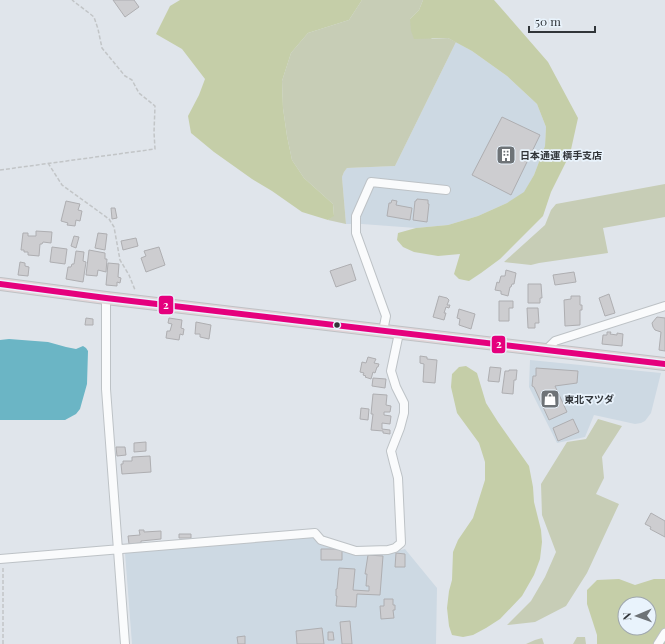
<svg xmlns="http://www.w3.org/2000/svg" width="665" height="644" viewBox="0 0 665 644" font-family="'Playfair Display','Noto Sans JP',serif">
	<rect width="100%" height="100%" fill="#e0e5eb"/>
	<path fill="#cdd9e3" d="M456 42 472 51 507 76 537 104 546 127 545 146 534 175 524 193 507 203 478 216 448 225 416 228 362 224H346L342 177 344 172 347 168 395 166Z
		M530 360 661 373 651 413 645 421 641 423 635 424 594 415 585 437 557 443 529 387Z
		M312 537 322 542 388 553 405 549 437 588 436 644H132L125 553Z"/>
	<path fill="#c7cdb6" d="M362 0H423L419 10 410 19 432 39 448 38 456 42 395 166 347 168 344 172 342 177 346 224 328 220 334 215 333 204 304 178 292 160 287 136 283 108 282 81 291 53 308 33 349 20Z
		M665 184V217L603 228 608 253 539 263 531 265 504 262 545 225 551 210 556 204Z
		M598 419 622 426 602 457 604 478 596 494 619 504 587 573 566 606 535 622 507 625 531 601 545 577 556 552 542 515 541 484 567 442 586 439Z
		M577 637H585L586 644H573Z
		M542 638 544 644H526L535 640Z"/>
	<path fill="#c5cea8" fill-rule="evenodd" d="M180 0H362L349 20 308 33 291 53 282 81 283 108 287 136 292 160 304 178 333 204 334 216 328 220 302 212 272 191 252 179 214 152 191 133 188 116 199 95 205 79 182 49 156 34 170 6Z
		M423 0H494L548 62 578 118 570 154 551 192 543 216 500 259 481 273 469 281 459 279 454 274 460 254 438 256 414 252 403 247 397 240 398 233 416 228 448 225 478 216 507 203 524 192 534 175 545 146 546 127 537 104 507 76 472 51 448 38 414 39 411 31 410 19 419 10Z
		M466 366 477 373 486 403 498 422 529 466 533 487 534 502 541 530 542 542 540 559 534 575 522 596 500 619 486 628 473 635 463 637 452 635 449 626 447 608 449 591 452 580 453 552 458 540 473 518 485 480V462L479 443 457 413 451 387 452 374 459 367Z
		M619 579 635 585 654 579H665V644H597V635L587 604V590L597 580ZM625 604H649V628H625Z"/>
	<path fill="#6bb5c5" d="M9 339 48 342 66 347 76 349 83 346 86 348 88 351 87 384 80 409 76 414 65 420H0V340Z"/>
	<path fill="#cdcdd0" stroke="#aeaeb1" d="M113 0H134L139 7 125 17Z
		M502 117 540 135 511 195 472 175Z
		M417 199 428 200V204H429L427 222 413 220 415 201H416Z
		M392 200 397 201 396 205 412 208 410 220 387 216 389 203H391Z
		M66 201 80 204 78 210 82 211 80 221 76 220 75 226 67 225 68 223 61 221Z
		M111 208H115L117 218 112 219Z
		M36 231 52 232 51 243 43 242 42 244H40L39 256 28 255V252H24V250H21L23 233H28V236H36Z
		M98 233 107 234 105 250 95 248Z
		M74 236 79 237 76 248 71 246Z
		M136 238 138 246 123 250 121 241Z
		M52 247 67 249 65 264 50 262Z
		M159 247 165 265 146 272 141 258 146 256 144 251Z
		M89 250 105 253V259H107L106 272 98 270 97 276 86 275Z
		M76 251 84 252 83 261 86 262 83 282 66 279 68 267H71L72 264H74Z
		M20 262 25 263V266L29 267 28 276 18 275Z
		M108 263 119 264 118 277 121 278 120 283 117 282V286L106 285Z
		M351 264 356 280 336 287 330 271Z
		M506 270 516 273 514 284H512L511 287H510L508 296 501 294V291L495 290 497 282 499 283 501 276H505Z
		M574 272 576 282 555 285 553 275Z
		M528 284H541L542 298H540V303H528Z
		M609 294 615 313 605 316 599 298Z
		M439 296 447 298 449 300 447 305H450L449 308 446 307 444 313H446L444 320 433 317Z
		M571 296H580V305H582V310H580V325L565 326 564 300 571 299Z
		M499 301H513V308H509V321H499Z
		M527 308H538L539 323H535V328H528Z
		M459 309 475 314 471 329 459 325 460 319 457 318Z
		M657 317 665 318V351L659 350 661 332 655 330 653 327 652 323Z
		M86 318 93 319V325H85Z
		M169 318 182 320 181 328 184 329 183 335 180 334 179 340 166 338 167 331H170L172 324 168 323Z
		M196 322 211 325 209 339 200 337V334H195Z
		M607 332H611L610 334 617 335V333L623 334 622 346 602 344 603 335H607Z
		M420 356 427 357V359L437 360 435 383 423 382 424 364 420 363Z
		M368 357 376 359 374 363 379 364 378 367H377L375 373 373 372 371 379 365 377 366 376 363 375 364 373 360 372 362 362 366 363Z
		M490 367 501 368 499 382 488 381Z
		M536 368 578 371 577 383 555 386 567 412 549 420 534 387 532 386 533 376H536Z
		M509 370H517L516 380H514L513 394 502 393 505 371H509Z
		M373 378 386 379 385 388 372 386Z
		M373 394 387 395 386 405 391 406 390 412H384V415L391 416 390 424 382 423V429L390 430V434L383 433V431L371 430 373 414H371Z
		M361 408 369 409 368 420 360 419Z
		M573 419 579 432 558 441 553 428Z
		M146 442V451L134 452V443Z
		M116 447H125L126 455 117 456Z
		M150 456 151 472 122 474 121 464H123V461H132V457Z
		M651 513 665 521V537L650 529 651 527 645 524Z
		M139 530H144V532L161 531V539L141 541V543L129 544 128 536 140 535Z
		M179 534H191V538H179Z
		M321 549H342V560H321Z
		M396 553 405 554V567H395Z
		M368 555 383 556 380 595 357 594 356 607 336 606 337 596H336V589H337L339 568 355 569 353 590 369 591V586H366L367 574H365Z
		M384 599H393V605H395V610H393L394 618 381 619 380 606H384Z
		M350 621 352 644H342L340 622Z
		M322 628 324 644H297L296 631Z
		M328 632H333L334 640H328Z
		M245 636V644H238L237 637Z"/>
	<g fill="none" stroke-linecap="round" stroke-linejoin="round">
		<g stroke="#bdc2c6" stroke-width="10">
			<path id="minor" d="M106 298V389L125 644
				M383 331 386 316 356 233V216L371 182 446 190
				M546 350 555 341 665 306
				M0 559 315 533 321 540 356 551 388 550 395 548 401 543 398 478 394 463 391 451 400 428 404 413V403L396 387 391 371 399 333
				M658 644 665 633"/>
		</g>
		<g stroke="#bfc2c5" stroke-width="14">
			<path id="highway" d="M0 284 106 298 665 364"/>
		</g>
		<path stroke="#c2c5c7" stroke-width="1.5" stroke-dasharray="4 2" stroke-linecap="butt" d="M48 163 62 185 109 219 114 227 120 260 129 275 135 290
			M0 170 155 149 154 132 155 106 139 93 132 80 125 76 102 48 98 29 94 17 89 13 72 0
			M3 644V568"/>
		<use href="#minor" stroke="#fafbfc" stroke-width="8"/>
		<use href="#highway" stroke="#e3d5d8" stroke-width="12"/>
		<g stroke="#e9f3fc" stroke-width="9">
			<path id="bus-1" d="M0 284 106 298 665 364"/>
		</g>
		<use href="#bus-1" stroke="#e5007d" stroke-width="6"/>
	</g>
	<defs>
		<g id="building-square" transform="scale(1)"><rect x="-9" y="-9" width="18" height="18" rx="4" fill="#6e7377" stroke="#e9f3fc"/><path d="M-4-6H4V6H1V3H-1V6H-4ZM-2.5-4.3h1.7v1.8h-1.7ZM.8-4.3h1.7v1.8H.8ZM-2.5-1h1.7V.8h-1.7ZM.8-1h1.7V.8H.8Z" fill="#fff"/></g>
		<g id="shop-square" transform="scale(1)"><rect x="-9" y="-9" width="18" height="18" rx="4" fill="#6e7377" stroke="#e9f3fc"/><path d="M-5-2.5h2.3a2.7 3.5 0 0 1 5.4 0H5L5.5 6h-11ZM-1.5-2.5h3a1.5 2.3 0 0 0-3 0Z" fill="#fff"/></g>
	</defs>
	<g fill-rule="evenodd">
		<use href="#building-square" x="506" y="155"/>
		<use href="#shop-square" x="550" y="399"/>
	</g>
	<circle fill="#313539" stroke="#e9f3fc" stroke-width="1.5" cx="337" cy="325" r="3.5"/>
	<g text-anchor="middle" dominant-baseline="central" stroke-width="3.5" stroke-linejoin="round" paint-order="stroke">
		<g font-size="10" font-weight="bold" fill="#313539" stroke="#e9f3fc" text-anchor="start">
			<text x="520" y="155">日本通運 横手支店</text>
			<text x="564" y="399">東北マツダ</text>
		</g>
	</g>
	<g stroke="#e9f3fc" stroke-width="1.5">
		<rect x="158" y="295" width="16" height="20" rx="4" fill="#e5007d"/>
		<rect x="491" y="335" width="15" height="19" rx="4" fill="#e5007d"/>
	</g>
	<g font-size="11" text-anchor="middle" font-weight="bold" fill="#fff">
		<text x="166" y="309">2</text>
		<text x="499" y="348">2</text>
	</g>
	<g transform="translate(637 616) rotate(268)"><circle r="19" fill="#e9f3fc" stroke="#9fa7ae"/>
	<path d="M0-3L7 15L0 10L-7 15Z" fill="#6e7377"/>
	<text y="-6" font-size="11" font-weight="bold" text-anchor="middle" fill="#313539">N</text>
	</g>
	<path d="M529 26v6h66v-6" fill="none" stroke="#313539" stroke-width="2"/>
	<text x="535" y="26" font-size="12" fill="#313539" stroke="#e9f3fc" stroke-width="3" paint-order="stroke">50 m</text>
</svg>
